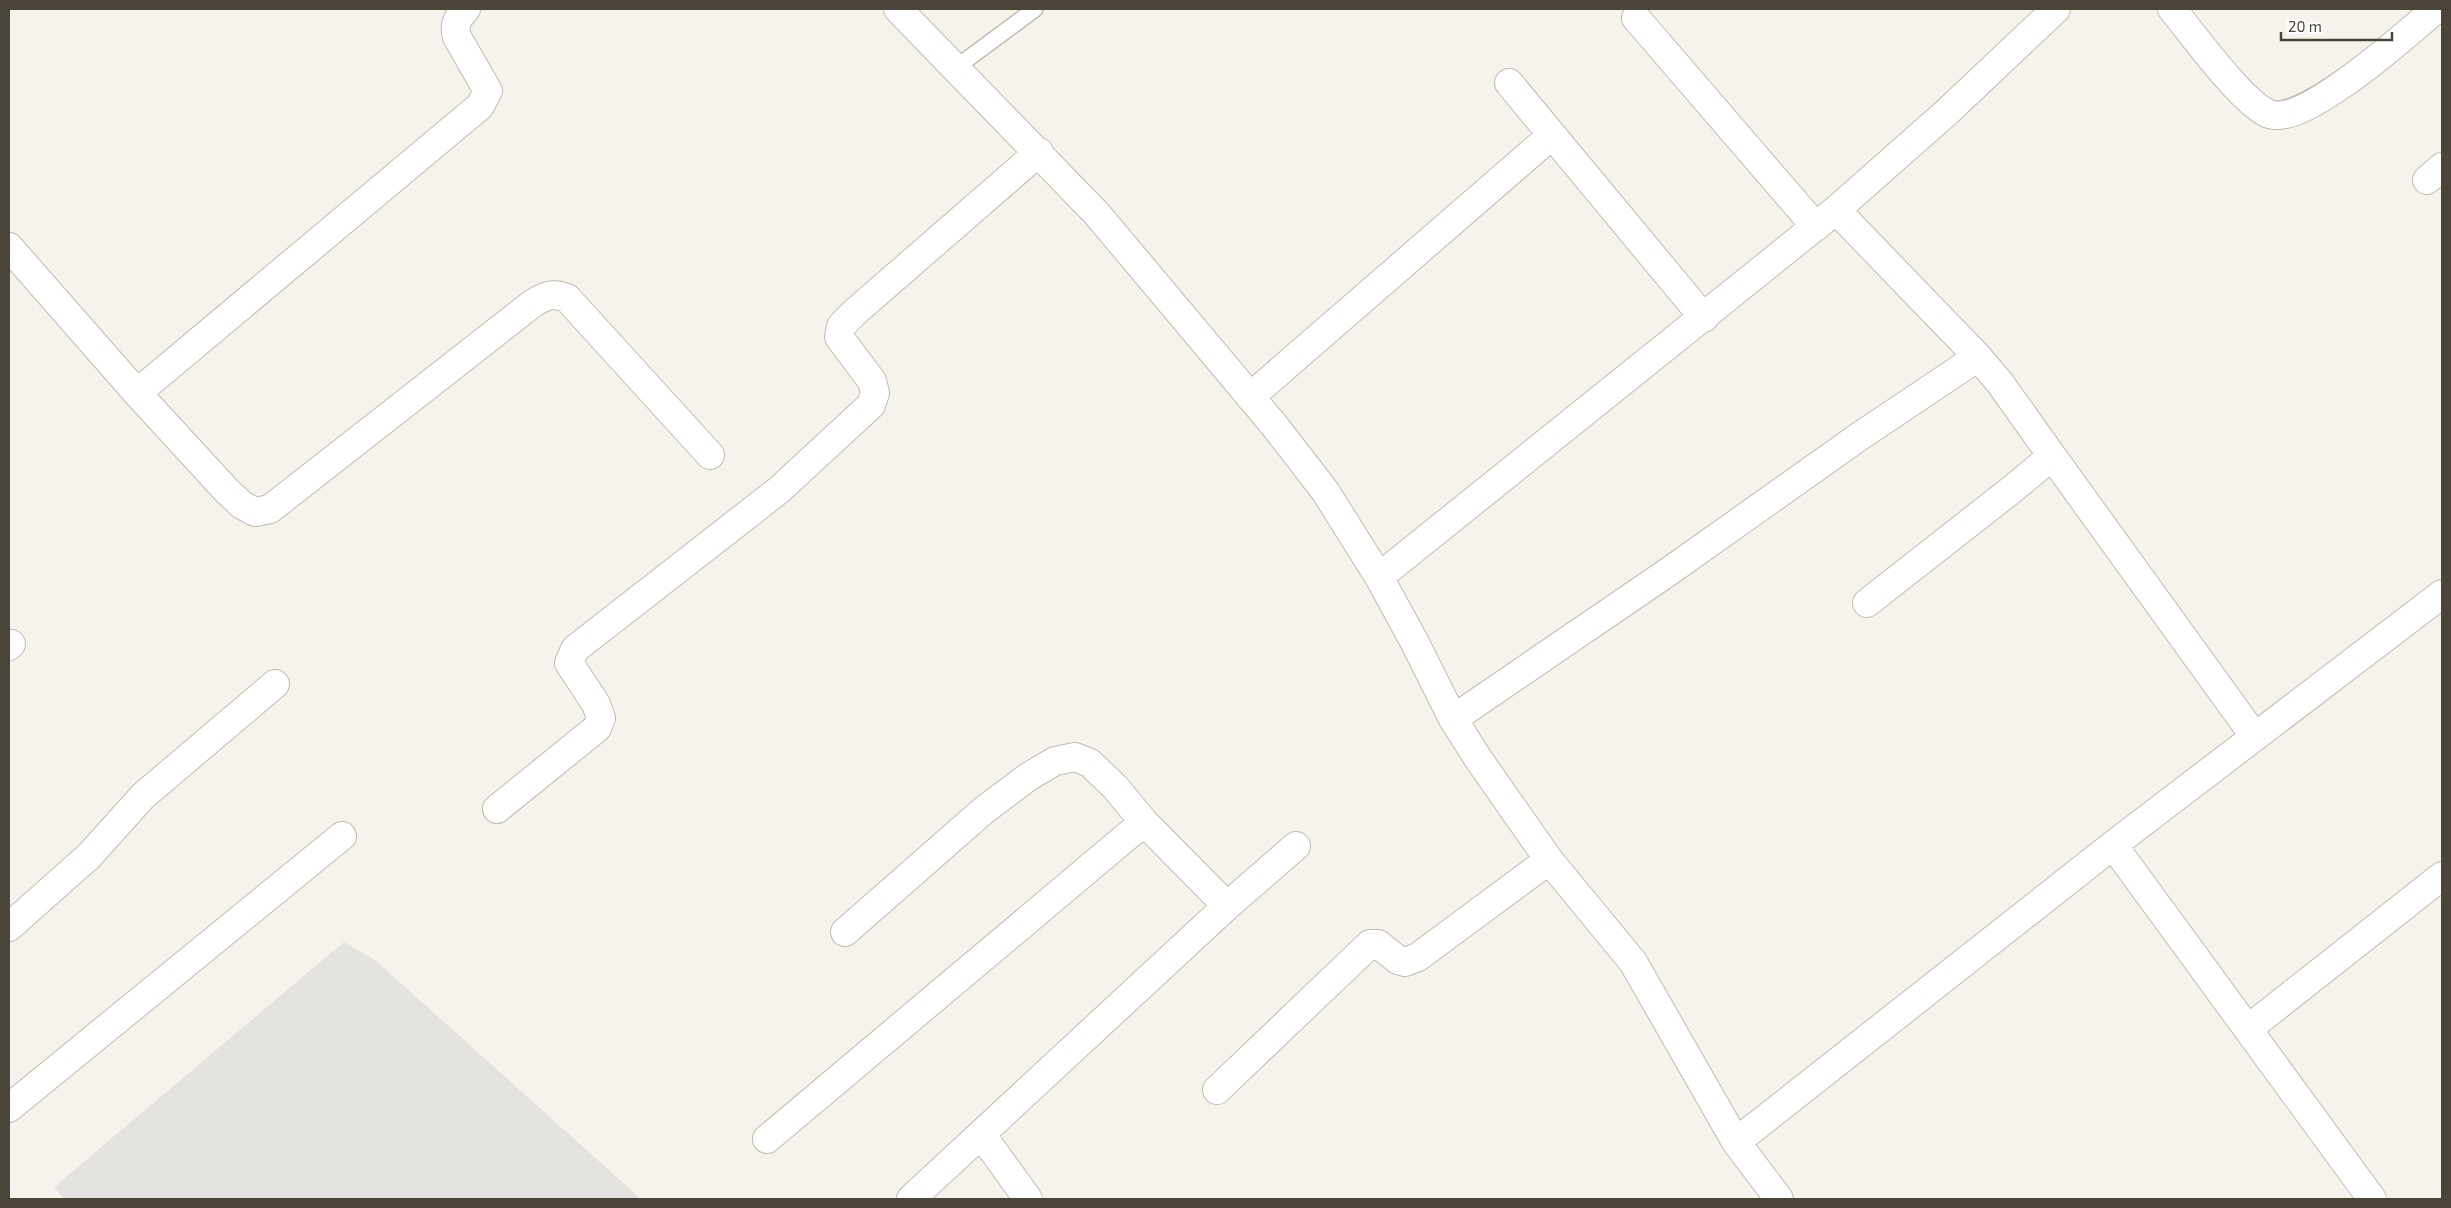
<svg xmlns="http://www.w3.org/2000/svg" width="2451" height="1208" viewBox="0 0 2451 1208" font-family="'Exo 2',sans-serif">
	<rect width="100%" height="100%" fill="#f6f3ec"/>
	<path fill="#e5e3e0" d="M344 942 375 960 641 1199H64L54 1187Z"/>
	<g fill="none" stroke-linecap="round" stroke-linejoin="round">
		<g stroke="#c2bbae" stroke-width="18">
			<path id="service" d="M954 69 1035 9"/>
		</g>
		<g stroke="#c2bbae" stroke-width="30">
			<path id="minor" d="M898 9 1097 214 1274 425 1325 491 1379 577 1415 643 1453 719 1479 760 1549 860 1633 962 1736 1142 1779 1199
				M2172 9C2192 33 2242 103 2269 114 2304 127 2409 32 2436 9
				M1636 18 1816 227
				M1509 83 1704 318
				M2427 180 2442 167
				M1836 210 1978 357 2000 383 2052 456 2015 487 1867 603
				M9 247 137 393 227 491 242 505 255 512 270 509 532 304C545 296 552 292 567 298L710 455
				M137 393 480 106 488 91 457 37C453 24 458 18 466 9
				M1250 397 1552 135
				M2052 456 2255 737
				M1379 577 1836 210 1947 112 2056 9
				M9 646 11 644
				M1453 719 1671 570 1860 436 1978 357
				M497 809 597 728 601 718 596 704 569 663 575 649 779 490 871 405 875 393 872 381 839 337 841 326 855 312 1039 152
				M2113 845 2372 1199
				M9 927 89 856 143 796 275 684
				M845 932 983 811 1028 777 1055 761 1075 757 1090 763 1115 787 1144 822 1227 906
				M2248 1029 2442 876
				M1217 1090 1370 944H1378L1398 960 1405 962 1418 957 1549 860
				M9 1108 342 836
				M981 1134 1028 1199
				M767 1139 1144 822
				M1736 1142 2113 845 2442 594
				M911 1199 1227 906 1296 846"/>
		</g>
		<use href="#service" stroke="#fff" stroke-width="15"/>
		<use href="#minor" stroke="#fff" stroke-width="28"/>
	</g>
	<rect width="2451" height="1208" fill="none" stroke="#4b4439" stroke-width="20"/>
	<path d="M2281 32v8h111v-8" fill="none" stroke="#4b4439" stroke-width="2.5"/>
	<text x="2288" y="32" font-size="15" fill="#4b4439" stroke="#ffffff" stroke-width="4" paint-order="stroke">20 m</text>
</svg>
